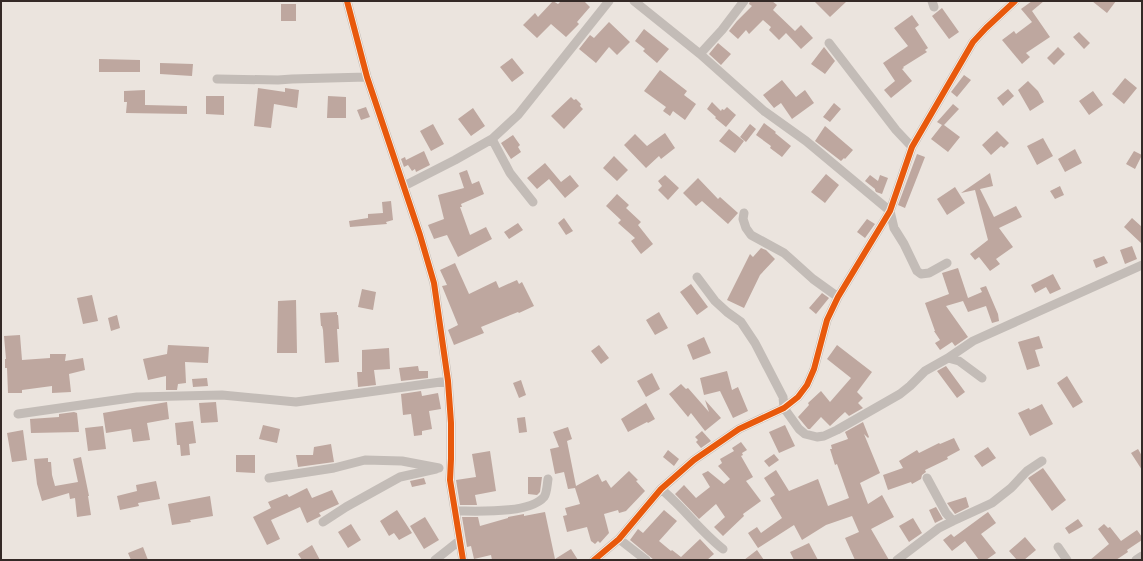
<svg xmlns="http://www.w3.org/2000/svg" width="1143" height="561" viewBox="0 0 1143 561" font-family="'Golos Text',sans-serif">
	<rect width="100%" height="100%" fill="#ebe4de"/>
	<path fill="#bea79f" d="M553 1 558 4 561 1H584L590 7 577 22 579 24 566 37 551 24 537 38 523 25 535 13 538 17Z
		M750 1H772L777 5 773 10 795 31 801 25 813 38 801 49 786 33 779 40 769 30 771 27 763 20 749 34 746 30 738 39 729 31 737 21 752 6 749 4Z
		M814 1H847L830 17Z
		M1032 1H1044L1032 11 1050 37 1026 53 1030 57 1022 64 1002 40 1014 31 1016 34 1032 22 1021 9Z
		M1092 1H1116L1107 13Z
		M281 4H296V21H281Z
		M942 8 959 32 949 39 932 16Z
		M912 15 919 25 915 28 928 48 925 50 927 52 903 67 904 68 902 69 912 81 891 98 884 90 895 81 883 63 908 46 894 28Z
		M609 22 630 42 617 55 609 47 596 63 579 49 590 35 594 38Z
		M644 29 669 49 657 63 643 51 645 49 635 41Z
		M1079 32 1090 43 1084 49 1073 37Z
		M718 43 731 54 721 65 709 54Z
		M824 47 835 61 825 74 811 64Z
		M1058 47 1065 54 1054 65 1047 58Z
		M512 58 524 73 512 82 500 67Z
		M99 59 140 60V72H99Z
		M160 63 193 64 192 76 160 74Z
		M660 70 687 91 684 95 696 104 685 120 673 111 670 116 663 111 666 107 644 91Z
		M964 75 971 80 957 97 951 92Z
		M1125 78 1137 88 1124 104 1112 94Z
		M782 80 796 97 805 90 814 103 792 119 781 103 774 108 763 95Z
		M1028 81 1038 91 1044 102 1030 111 1018 90Z
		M258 88 285 92V88L299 90 297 108 274 104 271 128 254 126Z
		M1008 89 1014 96 1003 106 997 98Z
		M145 90V105L187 106V114L126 113 127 102H124V91Z
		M1093 91 1103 105 1089 115 1079 101Z
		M206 96H224V115L206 114Z
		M328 96 346 97V118H327Z
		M571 97 574 100 576 99 581 104 580 106 583 109 564 129 551 116Z
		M712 102 721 111 722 109 724 110 727 107 736 115 726 127 715 118 716 117 707 109Z
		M834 103 841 109 830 122 823 117Z
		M953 104 959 109 944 125 960 137 948 152 931 139 942 125 937 122Z
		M366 107 370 117 361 120 357 110Z
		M473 108 485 126 471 136 458 119Z
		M764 123 776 132 775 133 791 146 782 157 770 148 771 146 756 135Z
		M433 124 444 144 431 151 420 131Z
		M750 124 756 129 746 142 740 137Z
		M825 126 853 150 845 159 844 158 841 161 815 141Z
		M729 129 744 141 735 153 719 141Z
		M997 131 1009 143 1004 148 1001 146 991 155 982 145Z
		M665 133 675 148 661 159 659 156 646 168 624 145 635 134 647 146Z
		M513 135 520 145 518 147 521 152 511 159 501 143Z
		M1043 138 1053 156 1037 165 1027 146Z
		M1075 149 1082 163 1065 172 1058 159Z
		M424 151 430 165 416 172 415 169 412 171 408 165 404 167 401 159 405 157 406 160Z
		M1134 151 1142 155 1135 169 1126 164Z
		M917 154 925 157 905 208 898 205Z
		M614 156 628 170 617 181 603 168Z
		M545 163 561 182 570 175 579 186 565 198 549 179 537 189 527 178Z
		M467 170 472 184 479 181 484 194 461 204 462 207H460L470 235 486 227 492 239 458 257 447 235 434 239 428 225 444 219 438 195 464 188 459 173Z
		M990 173 993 186 980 189 994 217 1016 206 1022 217 999 228 1013 247 996 259 1000 264 990 271 979 257 975 260 970 254 988 240 975 190 961 193Z
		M826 174 839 185 825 203 811 192Z
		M665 175 679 188 668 200 658 190 662 186 658 181Z
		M870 175 878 181 880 175 888 178 882 194 876 192 875 190V189L865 181Z
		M698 178 718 199 720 197 738 213 728 224 702 201 696 206 683 193Z
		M1060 186 1064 195 1055 199 1050 191Z
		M955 187 965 203 947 215 937 199Z
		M617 194 629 205 626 208 641 222 638 225 653 244 641 254 631 241 635 238 618 223 621 220 606 206Z
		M391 201 393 220 386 222 387 224 350 227 349 221 368 218V214L383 213 382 202Z
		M564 218 573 231 566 235 558 223Z
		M1132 218 1142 227V244L1124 227Z
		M867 219 875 224 865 238 857 232Z
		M518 223 523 230 509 239 504 232Z
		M1132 246 1137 259 1125 264 1120 250Z
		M761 248 766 250 775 259 760 275 744 308 727 300 750 254 753 257Z
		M1104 256 1108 263 1096 268 1093 260Z
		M455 263 469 294 496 281 499 288 517 280 519 284 522 282 534 306 519 313 518 312 481 327 484 333 454 345 448 330 458 325 442 286 447 285 440 270Z
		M958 268 968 298 982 292 980 288 986 286 998 314 999 321 992 323 986 306 968 312 963 301 946 306 968 337 955 346 952 342 940 350 935 343 940 340 934 331H935L925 303 949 294 942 273Z
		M1053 274 1061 289 1050 294 1046 287 1035 293 1031 285Z
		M691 284 708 307 697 315 680 292Z
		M362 289 376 292 373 310 358 307Z
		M822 293 829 298 816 314 809 308Z
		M92 295 98 321 83 324 77 298Z
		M296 300 297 353H277L278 301Z
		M337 312V315H338L339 329H337L339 362 325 363 323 330 322 326H321L320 313Z
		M659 312 668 328 655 335 646 320Z
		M117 315 120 328 111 331 108 318Z
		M20 335 22 360 50 358V354H66L65 361 83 358 85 370 69 374 71 392 52 393V386L22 390V393H8L7 368H5V359H6L4 336Z
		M1039 336 1043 348 1035 350 1040 366 1027 370 1018 342Z
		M704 337 711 353 693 360 687 345Z
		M168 345 209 347 208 363 185 362 186 383 178 384 177 390H166V376L148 380 143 359 167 354Z
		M599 345 609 358 601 364 591 351Z
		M837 345 872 372 857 392 863 398 858 403 863 408 849 416 845 412 830 426 821 417 810 429H808L798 417 809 405 808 403 821 391 830 402 851 378 827 359Z
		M389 348 390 369 374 370 376 385 358 387 357 372H362V350Z
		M418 366 419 371H428V378L401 381 399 368Z
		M946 366 965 392 957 398 937 371Z
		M727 371 732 390 738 387 748 411 733 418 720 391 704 395 700 378Z
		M652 373 660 389 646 397 637 381Z
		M1067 376 1083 402 1073 408 1057 383Z
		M207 378 208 386 193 387 192 379Z
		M521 380 526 395 519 398 513 383Z
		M681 384 686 389 688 388 709 412 705 400 721 418 705 431 691 413 688 417 669 394Z
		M421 391 422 396 438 393 441 409 429 411 432 429 422 431V435L414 436 411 414 403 415 401 394Z
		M167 402 169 419 147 423 150 440 133 442 131 429 106 433 103 413Z
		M216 402 218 422 201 423 199 403Z
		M646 403 655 419 648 423 647 422 628 432 621 419Z
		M1042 404 1053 424 1030 436 1018 413 1029 408 1030 410Z
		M74 412 77 413 79 432 31 433 30 419 59 417V414Z
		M525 417 527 432 519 433 517 418Z
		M193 421 196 443 189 444 190 455 181 456 180 445H177L175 423Z
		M863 422 869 437 868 438 864 434 880 473 860 483 868 504 882 495 894 517 871 529 889 560H855L845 538 859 532 852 516 826 525 802 540 794 525 758 548 748 533 757 527 761 533 782 518 770 498 775 495 764 478 776 470 789 491 818 479 828 506 849 498 837 464 835 465 830 449H832L831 445 848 439 845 432Z
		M263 425 280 429 277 443 259 439Z
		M785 425 795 446 779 453 769 432Z
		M103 426 106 449 88 451 85 428Z
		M568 427 572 439 567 441 576 486 598 474 602 482 606 480 611 488 629 471 638 480 636 481 645 491 626 511 619 513 618 510 604 514 609 533 600 543 598 541 595 544 591 541 587 527 567 532 563 516 567 515 565 508 580 504 575 488 568 489 564 472 555 474 550 449 559 447 553 432Z
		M23 430 27 460 12 462 7 433Z
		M702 431 711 441 701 448 696 442 698 440 695 437Z
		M954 438 960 450 947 457 948 459 925 470 926 472 922 475 921 479 912 484 911 482 888 490 883 475 903 468 899 461 917 450 919 453 939 443 940 444Z
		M741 442 747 450 742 453 743 455 741 456 753 477 746 481 761 501 743 514 744 516 723 536 714 527 725 517 716 504 699 519 675 494 684 485 696 498 710 487 702 474 708 471 724 484 730 479 718 466 722 463 720 459 734 451 732 448Z
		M331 444 334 462 298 467 296 455H313L314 447Z
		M988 447 996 458 982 467 974 456Z
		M1138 449 1142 456V470L1131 453Z
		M668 450 679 459 674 466 663 457Z
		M490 451 496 491 475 495 477 505H460L456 480 476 477 472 454Z
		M774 454 779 460 769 467 764 461Z
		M236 455H255V473L236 472Z
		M81 457 89 496H88L91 515 77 517 75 498 70 499 69 493 42 501 37 484 34 459 48 458V462H51L52 475 55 486 78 482 73 459Z
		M1043 468 1066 500 1052 511 1028 478Z
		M528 477H542L540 492 537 495 528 494Z
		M424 478 426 484 412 487 410 481Z
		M156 481 160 499 138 503 139 506 120 510 117 496 137 491 136 485Z
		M307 488 312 498 332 490 339 504 319 513 321 516 307 523 300 507 271 520 280 539 267 545 253 517 271 508 268 502 287 494 289 497Z
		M210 496 213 516 190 520 191 522 172 525 168 504Z
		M966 497 969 507 955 514 947 503Z
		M936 507 943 519 935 523 929 510Z
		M397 510 412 533 399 540 394 533 389 536 380 521Z
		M664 510 677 521 659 541 671 551 672 550 681 557 700 539 714 554 707 560H654L630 540 638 529 643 533Z
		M545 512 555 559 571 549 578 560H492L491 555 474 559 471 546 467 547 462 517H478L480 526 508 518V517L524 514V516Z
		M988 512 996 523 981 534 996 553 986 560H979L965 541 952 551 943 540 951 534 954 537Z
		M425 517 439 540 424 549 410 526Z
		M913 518 922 533 909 542 899 526Z
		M1078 519 1083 526 1069 534 1065 528Z
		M351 524 361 540 348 548 338 532Z
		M1104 524 1108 528 1110 527 1121 541 1137 530 1142 537V540L1127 550 1128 552 1116 560H1090L1109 544 1098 529Z
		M1025 537 1036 550 1024 560H1017L1009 551Z
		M809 543 818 560H794L790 552Z
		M312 545 320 560H302L298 554Z
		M143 547 148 560H131L128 553Z
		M757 550 764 560H744Z"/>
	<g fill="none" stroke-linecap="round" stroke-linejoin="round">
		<path stroke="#c3bcb7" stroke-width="9" d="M347 1 367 77 420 235 434 283 448 381 451 423V459L450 480 463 560
			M634 1 700 54 764 111 806 141 890 211 894 228 904 244 917 271 921 274 929 273 947 263
			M932 1 934 7
			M829 43 896 130 912 147
			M700 54 722 30 744 1
			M217 79 278 80 292 79 367 77
			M492 139 510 173 533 202
			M404 186 455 160 492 139 518 115 609 1
			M744 213 743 219 746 228 751 235 784 253 813 279 838 297
			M697 277 715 301 727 312 741 322 755 343 783 397 784 408 799 429 805 434 817 437 824 436 837 430 900 394 910 386 925 371 948 358 959 361 982 378
			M948 358 973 341 1142 265
			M18 414 137 397 222 395 296 402 448 381
			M269 478 334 468 365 460 402 461 439 468
			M927 478 946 513 953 521 992 503 1011 488 1027 471 1042 461
			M661 489C684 508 700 531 723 549
			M456 511C477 511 530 514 544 497 547 493 547 485 548 479
			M323 522 346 507 400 477 436 469
			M619 539 646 560
			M1058 547 1067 560
			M435 560 459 541
			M594 560 619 539 661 489 694 460 739 429 784 408 798 397 807 385 814 369 827 320 838 297 890 211 912 147 973 42 986 28 1015 1
			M897 560 939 528 953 521
			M1136 560 1142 556"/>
		<g stroke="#f9eee4" stroke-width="8">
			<path id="cycleway" d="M347 1 367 77 420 235 434 283 448 381 451 423V459L450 480 463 560
				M594 560 619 539 661 489 694 460 739 429 784 408 798 397 807 385 814 369 827 320 838 297 890 211 912 147 973 42 986 28 1015 1"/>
		</g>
		<use href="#cycleway" stroke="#e8590c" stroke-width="6"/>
	</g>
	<rect width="1143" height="561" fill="none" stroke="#342926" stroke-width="4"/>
</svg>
